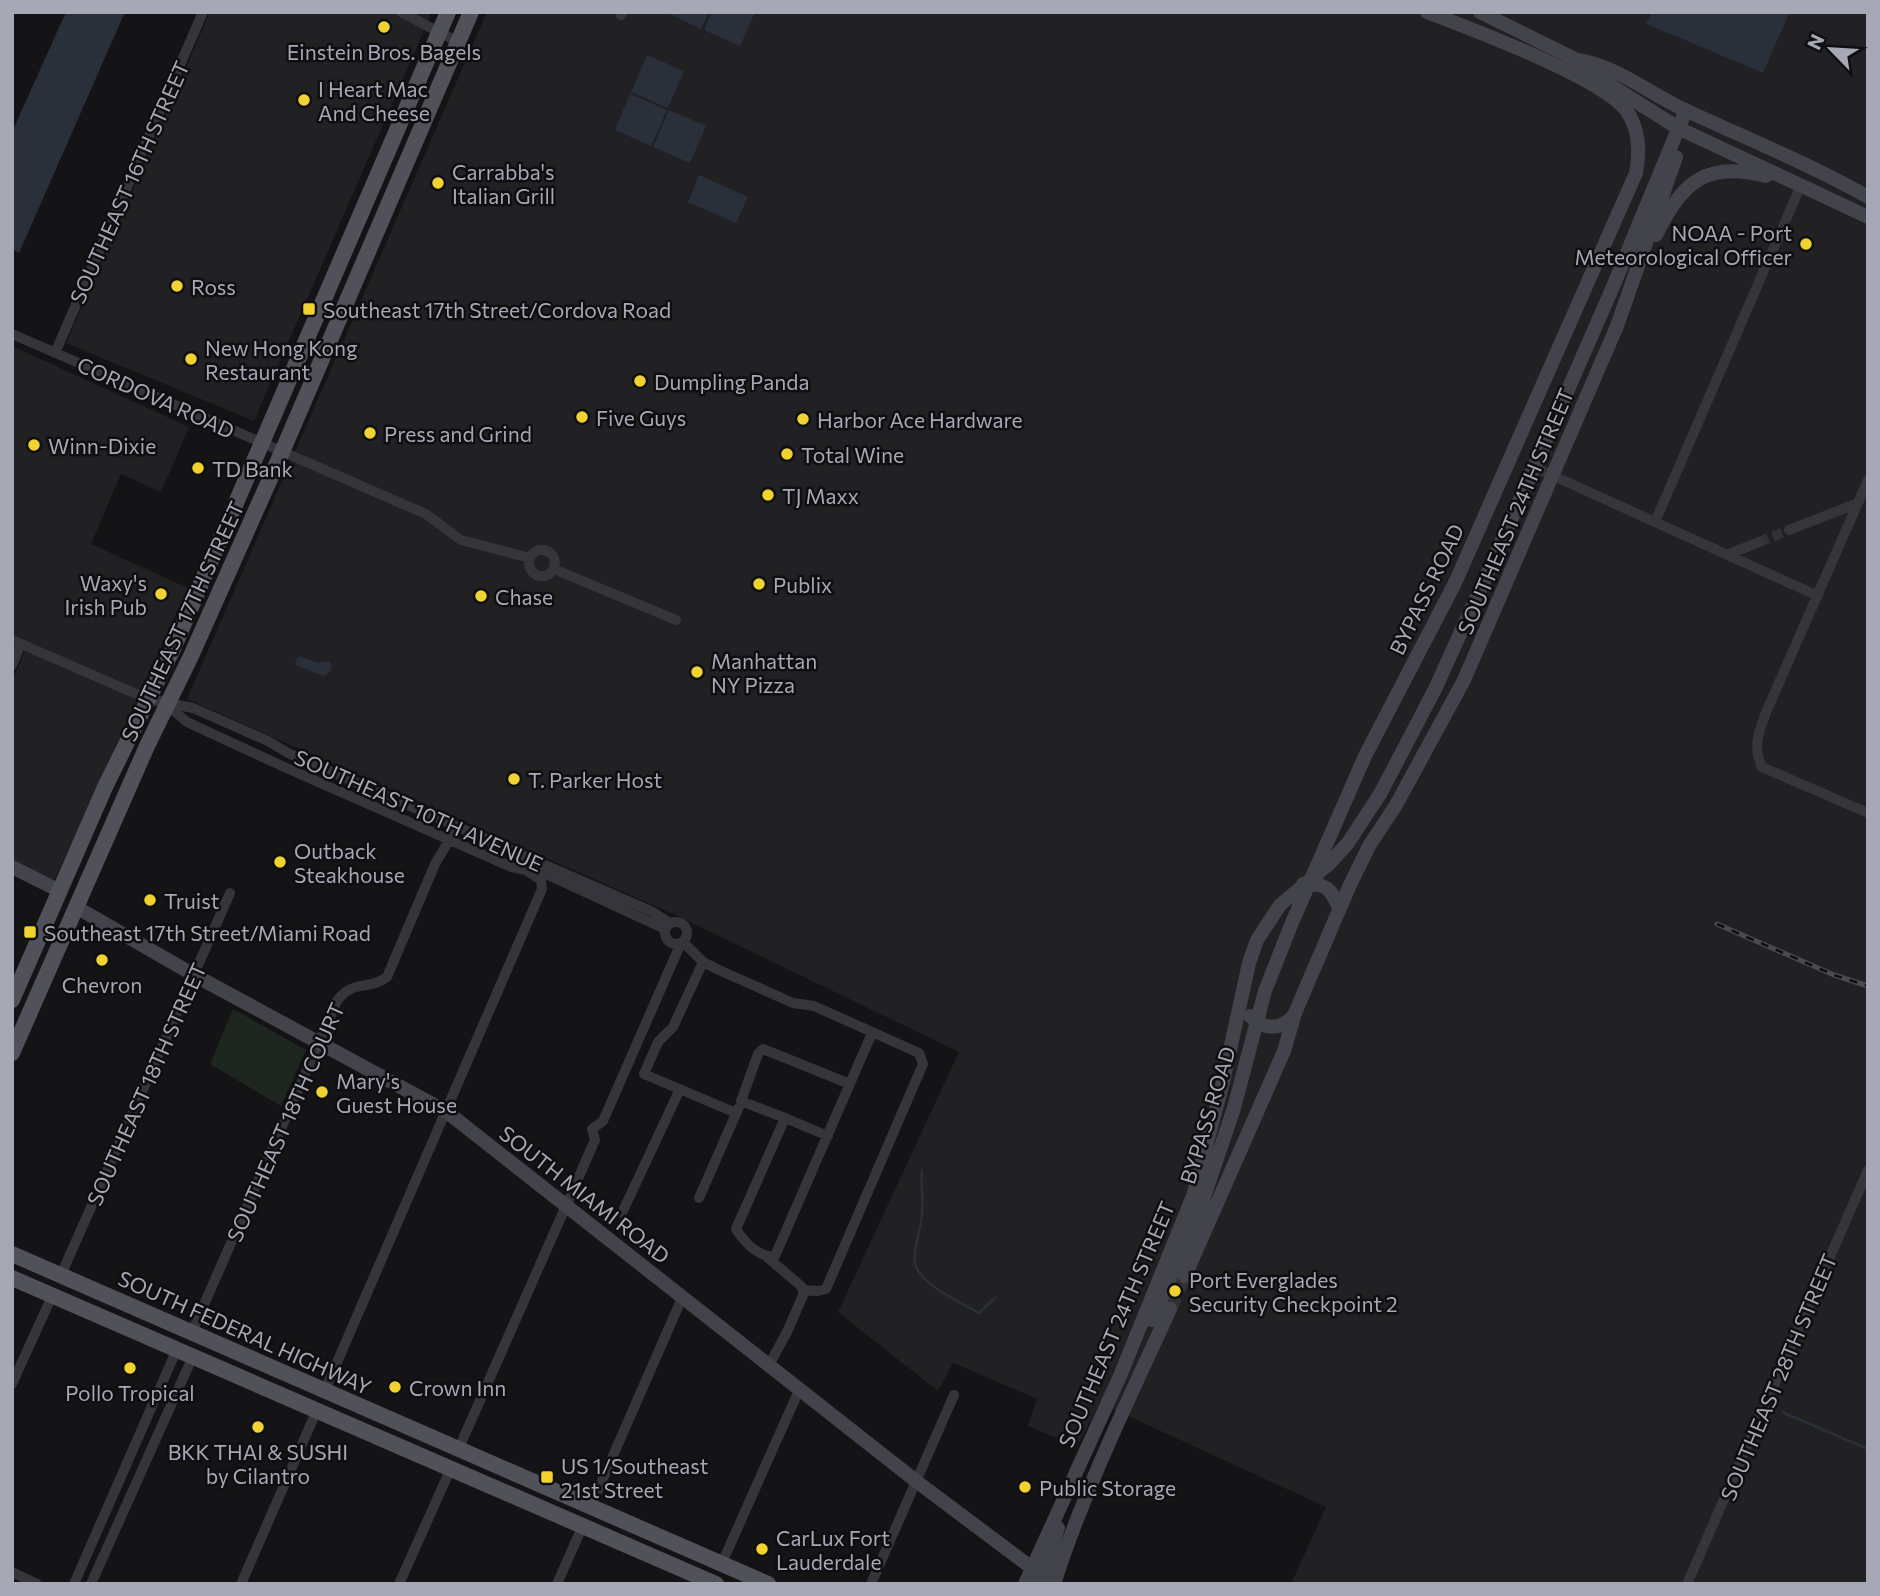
<svg xmlns="http://www.w3.org/2000/svg" width="1880" height="1596" viewBox="0 0 1880 1596" font-family="Commissioner,sans-serif">
	<rect width="100%" height="100%" fill="#141416"/>
	<path fill="#212023" d="M210 12H432L254 421 66 343Z
		M487 12H1651L1646 24 1763 73 1790 12H1868V1584H1291L1326 1507 1100 1403 1077 1446 1028 1426 1037 1399 953 1363 938 1391 838 1312 959 1052 680 917 187 699Z
		M12 346 189 427 161 492 121 474 91 544 188 588 53 884 12 863V681L28 643 12 636Z"/>
	<path fill="#1e2620" d="M233 1009 306 1050 281 1106 210 1064Z"/>
	<path fill="#2a3039" d="M66 12H125L19 253 12 249V132Z
		M666 12H709L701 29Z
		M712 12H755L740 46 704 30Z
		M1651 12H1790L1763 73 1646 24Z
		M647 55 684 71 668 108 631 92Z
		M630 94 667 110 651 146 615 130Z
		M669 110 706 126 690 163 653 147Z
		M699 175 748 197 736 223 688 202Z
		M299 656 318 663 330 661 332 667 329 673 323 676 296 665 295 662Z"/>
	<g fill="none" stroke-linecap="round" stroke-linejoin="round">
		<path stroke="#2a3039" stroke-width="2.5" d="M922 1170C920 1185 924 1200 922 1214 921 1229 913 1248 915 1263 917 1283 962 1303 979 1313L996 1297
			M1782 1412 1868 1449"/>
		<path stroke="#313236" stroke-width="10" stroke-dasharray="10 5" stroke-linecap="butt" d="M1759 542 1789 530"/>
		<path stroke="#313236" stroke-width="14" stroke-dasharray="14 7" stroke-linecap="butt" d="M1170 1309 1185 1276"/>
		<path stroke="#35353b" stroke-width="10" d="M401 12 458 42
			M621 15 623 12
			M12 334 426 514 461 540 530 558
			M55 353 203 12
			M1534 467 1818 596
			M1868 480 1767 710C1759 731 1752 746 1762 767L1868 813
			M1655 522 1801 185
			M1789 530 1858 503
			M529 563a13 13 0 1 1 26 0a13 13 0 1 1-26 0Z
			M1727 555 1759 542
			M554 569 676 620
			M12 640 148 699 193 708 268 741 288 753 651 911 670 923
			M12 665 21 644
			M168 706 187 722 282 766 511 867 546 874 665 929
			M665 933a11 11 0 1 1 22 0a11 11 0 1 1-22 0Z
			M683 942 703 962 719 970 793 1003 814 1006 919 1053 923 1064 826 1289 818 1291 803 1290
			M703 962 673 1027 658 1042 644 1074 736 1113
			M850 1084 763 1049 758 1054 741 1101 785 1118 736 1229C744 1242 759 1258 775 1256L872 1033
			M785 1118 828 1136
			M699 1198 739 1107
			M622 1213 680 1089
			M767 1257 801 1286 804 1293 787 1332 769 1365
			M61 1275 230 893
			M192 1332 337 1001C353 979 368 991 387 977L435 864 457 827
			M12 1384 52 1296
			M325 1390 542 889 541 880 523 868
			M459 1448 595 1140 592 1129 603 1121 681 943
			M591 1506 682 1298
			M722 1563 800 1388
			M12 1572 37 1584
			M74 1584 177 1349
			M91 1584 193 1356
			M241 1584 317 1410
			M399 1584 451 1468
			M557 1584 583 1525
			M871 1584 954 1395
			M1687 1584 1868 1170"/>
		<path stroke="#43444b" stroke-width="14" d="M1480 12 1577 60 1588 71 1678 128 1868 217
			M1577 60C1617 66 1647 92 1683 109 1745 138 1808 163 1868 197
			M1656 235C1682 183 1705 160 1766 176
			M12 867 60 891
			M1303 884C1327 884 1330 887 1339 908
			M76 907 194 975 447 1112 916 1481 1032 1568
			M1250 1016C1264 1031 1283 1030 1295 1014
			M1185 1276 1284 1051 1295 1013 1349 887 1369 846 1396 805 1464 680 1617 326 1676 157
			M1152 1320 1201 1206 1234 1108 1265 991 1291 925 1365 756 1455 583 1636 173C1640 152 1639 128 1626 110 1600 77 1471 29 1427 12
			M1025 1584 1120 1376 1193 1196 1223 1082 1249 963 1257 940 1280 905 1329 864 1348 843 1380 794 1410 737 1436 687 1497 552 1612 289 1686 110
			M1040 1584 1058 1528
			M1054 1584C1084 1490 1129 1399 1170 1309"/>
		<path stroke="#51515a" stroke-width="16" d="M12 1000 105 787 172 651 448 12
			M12 1053 147 746 191 656 282 452 471 12
			M12 1254 768 1584
			M12 1278 716 1584"/>
		<g stroke="#4a4b52" stroke-width="5">
			<path id="rail" d="M1717 924 1834 975 1868 986"/>
		</g>
		<use href="#rail" stroke="#0f0f11" stroke-width="2.5" stroke-dasharray="8" stroke-linecap="butt"/>
	</g>
	<g fill="#f0d231" stroke="#0f0f11" stroke-width="2.5">
		<circle cx="384" cy="27" r="7"/>
		<circle cx="304" cy="100" r="7"/>
		<circle cx="438" cy="183" r="7"/>
		<circle cx="1806" cy="244" r="7"/>
		<circle cx="177" cy="286" r="7"/>
		<rect x="302" y="302" width="14" height="14" rx="3.5"/>
		<circle cx="191" cy="359" r="7"/>
		<circle cx="640" cy="381" r="7"/>
		<circle cx="582" cy="417" r="7"/>
		<circle cx="803" cy="419" r="7"/>
		<circle cx="370" cy="433" r="7"/>
		<circle cx="34" cy="445" r="7"/>
		<circle cx="787" cy="454" r="7"/>
		<circle cx="198" cy="468" r="7"/>
		<circle cx="768" cy="495" r="7"/>
		<circle cx="759" cy="584" r="7"/>
		<circle cx="161" cy="594" r="7"/>
		<circle cx="481" cy="596" r="7"/>
		<circle cx="697" cy="672" r="7"/>
		<circle cx="514" cy="779" r="7"/>
		<circle cx="280" cy="862" r="7"/>
		<circle cx="150" cy="900" r="7"/>
		<rect x="23" y="925" width="14" height="14" rx="3.5"/>
		<circle cx="102" cy="960" r="7"/>
		<circle cx="322" cy="1092" r="7"/>
		<circle cx="1175" cy="1291" r="7"/>
		<circle cx="130" cy="1368" r="7"/>
		<circle cx="395" cy="1387" r="7"/>
		<circle cx="258" cy="1427" r="7"/>
		<rect x="540" y="1470" width="14" height="14" rx="3.5"/>
		<circle cx="1025" cy="1487" r="7"/>
		<circle cx="762" cy="1549" r="7"/>
	</g>
	<g text-anchor="middle" dominant-baseline="central" stroke-width="5" stroke-linejoin="round" paint-order="stroke">
		<g font-size="21" fill="#a6a8b6" stroke="#0f0f11" text-anchor="start">
			<text x="384" y="51" text-anchor="middle">Einstein Bros. Bagels</text>
			<text x="318" y="88">I Heart Mac<tspan x="318" dy="24">And Cheese</tspan></text>
			<text x="452" y="171">Carrabba's<tspan x="452" dy="24">Italian Grill</tspan></text>
			<text x="1792" y="232" text-anchor="end">NOAA - Port<tspan x="1792" dy="24">Meteorological Officer</tspan></text>
			<text x="191" y="286">Ross</text>
			<text x="323" y="309">Southeast 17th Street/Cordova Road</text>
			<text x="205" y="347">New Hong Kong<tspan x="205" dy="24">Restaurant</tspan></text>
			<text x="654" y="381">Dumpling Panda</text>
			<text x="596" y="417">Five Guys</text>
			<text x="817" y="419">Harbor Ace Hardware</text>
			<text x="384" y="433">Press and Grind</text>
			<text x="48" y="445">Winn-Dixie</text>
			<text x="801" y="454">Total Wine</text>
			<text x="212" y="468">TD Bank</text>
			<text x="782" y="495">TJ Maxx</text>
			<text x="147" y="582" text-anchor="end">Waxy's<tspan x="147" dy="24">Irish Pub</tspan></text>
			<text x="773" y="584">Publix</text>
			<text x="495" y="596">Chase</text>
			<text x="711" y="660">Manhattan<tspan x="711" dy="24">NY Pizza</tspan></text>
			<text x="528" y="779">T. Parker Host</text>
			<text x="294" y="850">Outback<tspan x="294" dy="24">Steakhouse</tspan></text>
			<text x="164" y="900">Truist</text>
			<text x="44" y="932">Southeast 17th Street/Miami Road</text>
			<text x="102" y="984" text-anchor="middle">Chevron</text>
			<text x="336" y="1080">Mary's<tspan x="336" dy="24">Guest House</tspan></text>
			<text x="1189" y="1279">Port Everglades<tspan x="1189" dy="24">Security Checkpoint 2</tspan></text>
			<text x="409" y="1387">Crown Inn</text>
			<text x="130" y="1392" text-anchor="middle">Pollo Tropical</text>
			<text x="258" y="1451" text-anchor="middle">BKK THAI &amp; SUSHI<tspan x="258" dy="24">by Cilantro</tspan></text>
			<text x="561" y="1465">US 1/Southeast<tspan x="561" dy="24">21st Street</tspan></text>
			<text x="1039" y="1487">Public Storage</text>
			<text x="776" y="1537">CarLux Fort<tspan x="776" dy="24">Lauderdale</tspan></text>
		</g>
		<g font-size="21" fill="#a6a8b6" stroke="#0f0f11">
			<text transform="translate(129 182) rotate(-66)">SOUTHEAST 16TH STREET</text>
			<text transform="translate(156 397) rotate(24)">CORDOVA ROAD</text>
			<text transform="translate(1515 511) rotate(-67)">SOUTHEAST 24TH STREET</text>
			<text transform="translate(1426 589) rotate(-64)">BYPASS ROAD</text>
			<text transform="translate(182 621) rotate(-65)">SOUTHEAST 17TH STREET</text>
			<text transform="translate(419 810) rotate(24)">SOUTHEAST 10TH AVENUE</text>
			<text transform="translate(146 1084) rotate(-66)">SOUTHEAST 18TH STREET</text>
			<text transform="translate(1207 1115) rotate(-73)">BYPASS ROAD</text>
			<text transform="translate(285 1122) rotate(-66)">SOUTHEAST 18TH COURT</text>
			<text transform="translate(585 1194) rotate(38)">SOUTH MIAMI ROAD</text>
			<text transform="translate(1116 1324) rotate(-67)">SOUTHEAST 24TH STREET</text>
			<text transform="translate(245 1332) rotate(24)">SOUTH FEDERAL HIGHWAY</text>
			<text transform="translate(1778 1377) rotate(-67)">SOUTHEAST 28TH STREET</text>
		</g>
	</g>
	<rect width="1880" height="1596" fill="none" stroke="#a6a8b6" stroke-width="28"/>
	<g transform="translate(1831 49) rotate(295)" stroke="#0f0f11" stroke-width="5" paint-order="stroke">
	<path d="M0-5L12 26L0 18L-12 26Z" fill="#a6a8b6"/>
	<text y="-10" font-size="19" font-weight="bold" text-anchor="middle" fill="#a6a8b6">N</text>
	</g>
</svg>
